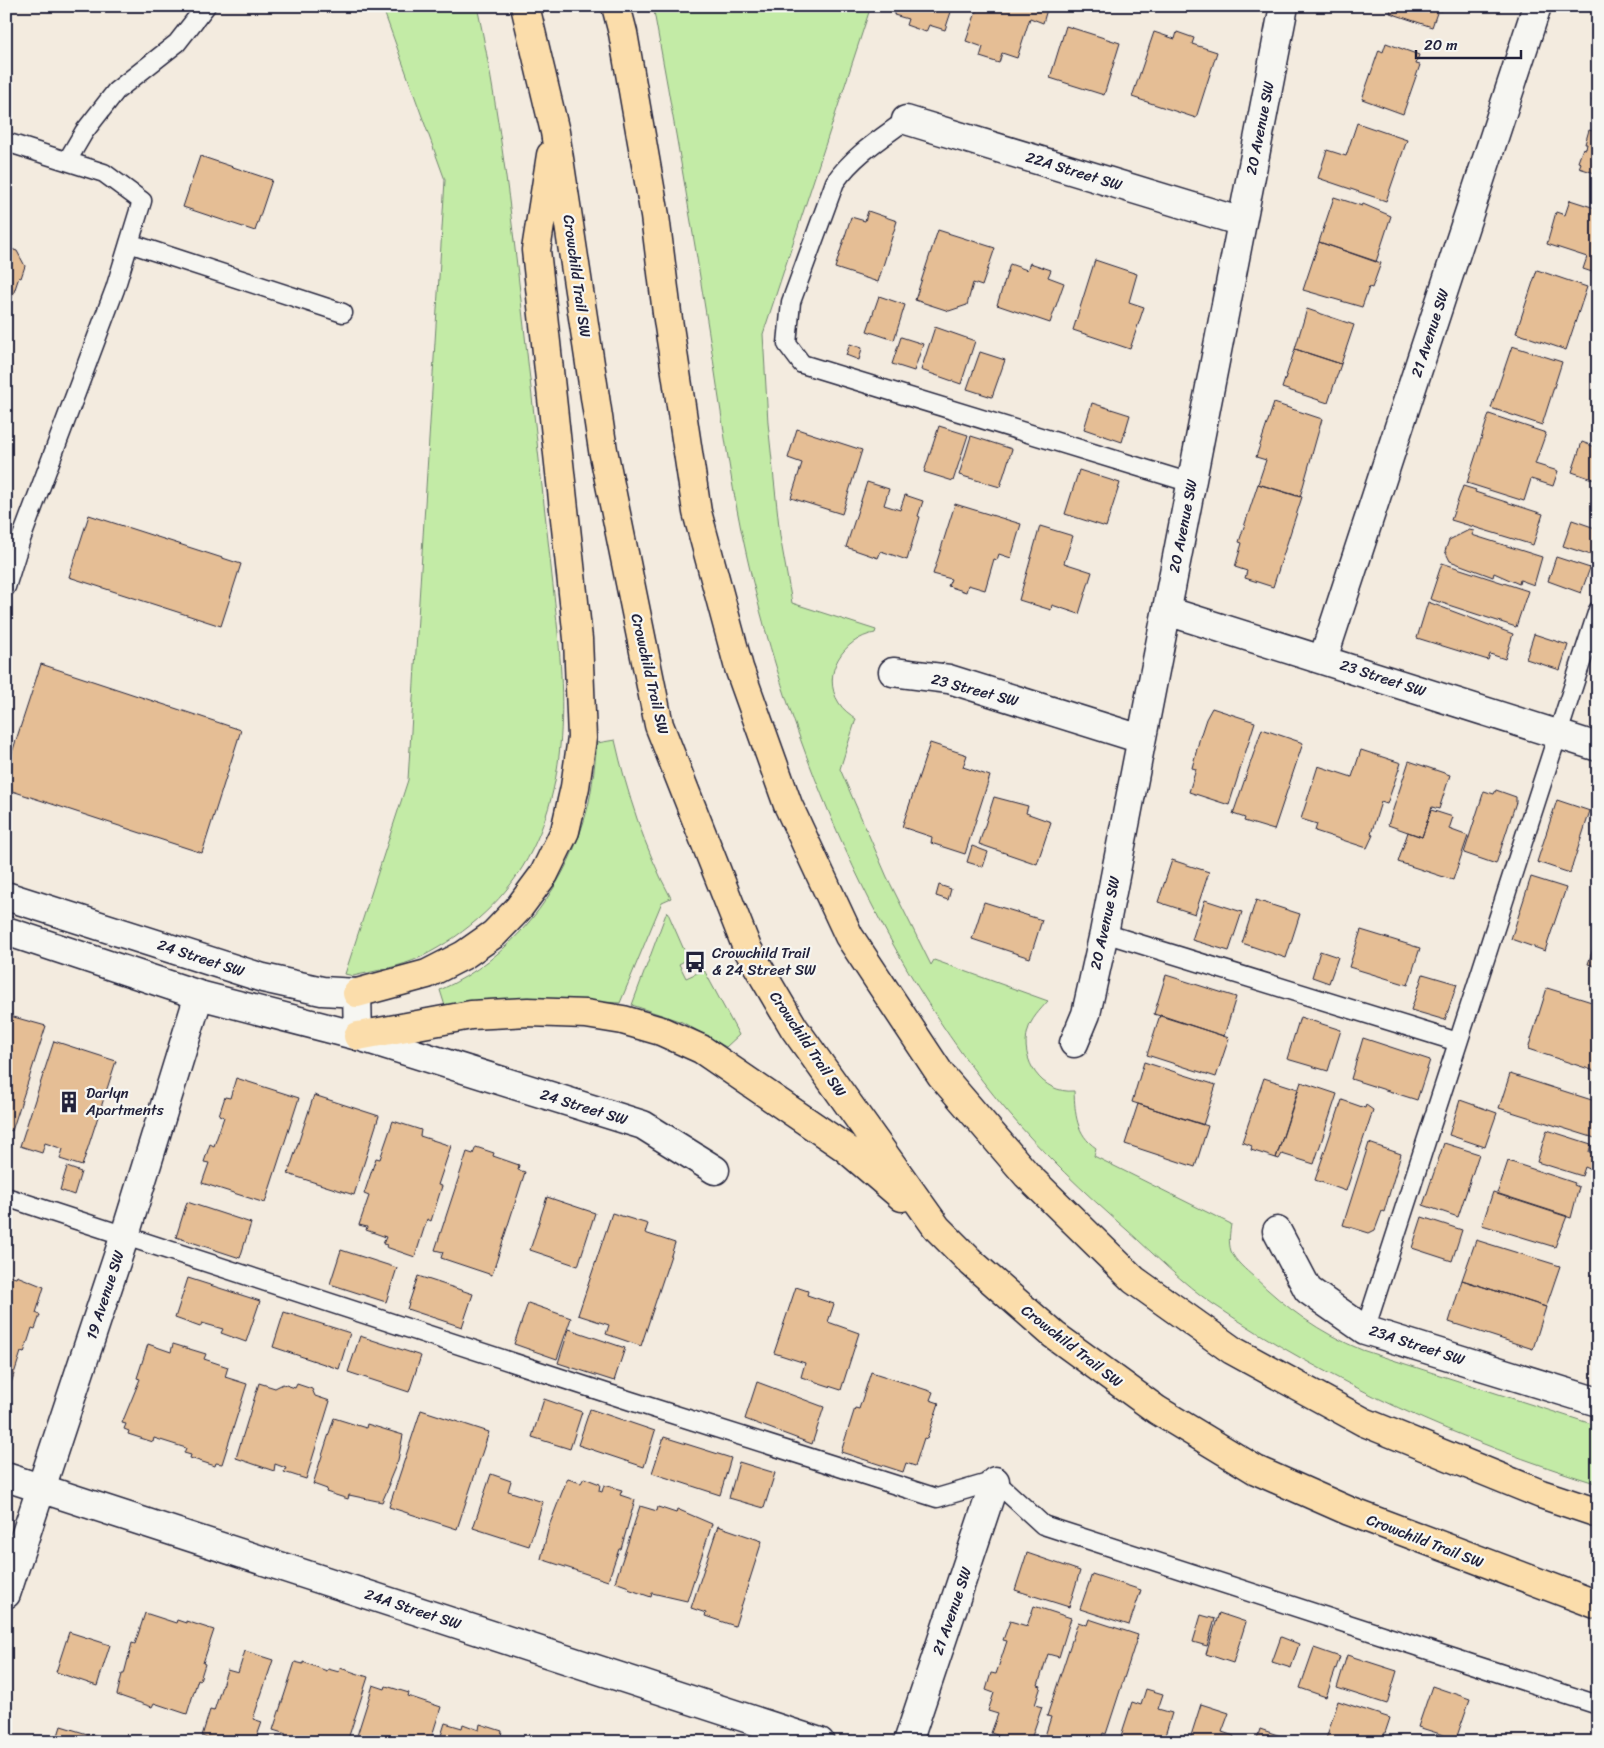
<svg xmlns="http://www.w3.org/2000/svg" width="1604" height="1748" viewBox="0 0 1604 1748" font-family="Sriracha,sans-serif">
	<rect width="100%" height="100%" fill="#f3ebdf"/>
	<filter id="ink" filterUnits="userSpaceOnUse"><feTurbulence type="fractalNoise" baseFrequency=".02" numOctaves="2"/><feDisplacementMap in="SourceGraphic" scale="10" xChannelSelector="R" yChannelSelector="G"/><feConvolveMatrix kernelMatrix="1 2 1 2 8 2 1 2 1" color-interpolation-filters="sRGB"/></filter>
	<g filter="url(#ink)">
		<path fill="#c3eba6" stroke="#728670" d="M382 6H477C504 132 516 260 531 388 538 448 544 507 551 567 561 661 576 761 532 850 509 897 467 934 421 957 400 967 375 971 353 976L345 974 408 780 445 180Z
			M653 6H871L763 334 768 423 780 536 792 603 876 630 875 633C844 638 820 674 839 703 843 710 850 714 856 719L840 769 887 877 931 965 934 960 1048 1001C1040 1010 1031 1019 1028 1030 1019 1060 1042 1094 1074 1091 1075 1114 1076 1134 1096 1148L1094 1156 1231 1224C1230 1232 1228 1242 1231 1251 1235 1261 1246 1270 1254 1277 1286 1308 1320 1333 1362 1350L1598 1426V1484C1463 1442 1330 1383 1213 1304 1182 1283 1155 1255 1127 1230 1084 1192 1043 1154 1006 1110 879 960 790 748 747 557 730 484 721 408 709 333 692 224 673 115 653 6Z
			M615 740C627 793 645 850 671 898L662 902 620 1003 537 998 445 1006 440 990C510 959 562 893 584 821 592 796 594 769 597 743Z
			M667 911 688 959 679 964 686 978 704 970 739 1035 726 1047 682 1022 632 1005Z"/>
		<path fill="#e5be95" stroke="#22223b" d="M897 6H953L945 30 929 25 926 32 906 25 908 19 894 15Z
			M978 6H1048L1043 23 1030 18 1017 58 1002 53 999 63 980 57 983 47 966 41Z
			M1392 6H1445V7L1442 11 1438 10 1432 27 1390 13Z
			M1066 26 1120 43 1104 95 1050 78Z
			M1154 32 1175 39 1177 32 1194 38 1192 44 1217 52 1196 118 1132 97Z
			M1386 43 1419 55 1416 64 1420 65 1403 114 1362 99 1379 50 1383 52Z
			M1598 84V103L1592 101Z
			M1357 123 1407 140 1386 201 1318 178 1327 150 1346 156Z
			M1594 125 1598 126V174L1579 168 1581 163 1578 162 1583 148 1586 149 1587 144H1585L1589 130 1592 131Z
			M200 156 272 180 255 231 183 207Z
			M1334 197 1362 206 1363 204 1391 216 1376 262 1319 242Z
			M1570 200 1598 209V274L1583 269 1587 257 1547 244 1556 212 1565 215Z
			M868 211 897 221 878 282 835 268 851 217 865 221Z
			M938 230 995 248 982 286 973 283 967 305 949 311 915 300Z
			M1319 242 1381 263 1372 288 1369 287 1362 307 1303 290Z
			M6 247 17 251 25 266 21 278 19 277 6 316Z
			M1095 260 1137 274 1129 302 1144 307 1130 349 1073 330Z
			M1030 263 1051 270 1048 277 1064 283 1050 323 997 305 1010 264 1027 270Z
			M1537 270 1587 287 1566 350 1516 333Z
			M879 296 905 305 894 340 867 331Z
			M1307 309 1354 325 1341 364 1295 349Z
			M935 327 975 341 961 384 921 370Z
			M901 337 923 344 914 371 892 364Z
			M850 344 862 348 859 360 846 355Z
			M1512 346 1562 362 1542 425 1491 408Z
			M1295 349 1341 364 1328 403 1282 388Z
			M980 352 1005 360 992 397 967 389Z
			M1092 403 1130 415 1122 442 1084 429Z
			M1274 403 1322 419 1300 497 1258 484 1266 460 1256 457Z
			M1489 414 1546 433 1535 464 1558 471 1553 486 1531 479 1524 501 1467 483Z
			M939 426 968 435 953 481 924 472Z
			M797 429 862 450 842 514 791 498 802 463 788 458Z
			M971 436 1012 449 1000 487 959 475Z
			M1582 442 1598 448V481L1572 472Z
			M1079 470 1120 483 1106 527 1065 514Z
			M867 482 889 489 884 505 900 510 905 495 923 501 918 516 920 517 907 560 881 551 878 558 846 547Z
			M1258 484 1302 497 1273 587 1245 578 1247 571 1235 567 1242 543 1239 542Z
			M1463 486 1476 490 1475 492 1543 514 1533 545 1451 520Z
			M955 504 1021 524 1011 558 999 554 997 560 994 559 985 590 968 585 966 592 948 586 951 579 933 574Z
			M89 515 241 564 221 626 69 577Z
			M1572 520 1598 529V544L1594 556 1563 546Z
			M1040 526 1073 536 1064 563 1092 572 1079 614 1052 605 1051 610 1019 600Z
			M1469 530 1474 531 1472 535 1542 557 1534 585 1520 580 1519 584 1494 573 1493 577 1450 561 1445 551 1449 540Z
			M1556 557 1590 568 1581 593 1548 581Z
			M1442 563 1528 591 1516 627 1430 599Z
			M1428 602 1513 634 1505 659 1490 654 1488 660 1417 638Z
			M1534 634 1568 645 1560 670 1526 659Z
			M41 664 241 730 202 853 6 789V771Z
			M1212 708 1255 722 1229 805 1189 792 1196 769 1192 768 1200 737 1206 719Z
			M1262 729 1303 743 1274 830 1244 821 1245 818 1233 814Z
			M930 743 967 755 963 767 990 776 965 854 931 843 932 837 902 827Z
			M1361 750 1401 763 1387 804 1381 802 1371 834 1373 835 1367 848 1315 831 1317 824 1301 819 1318 766 1352 777Z
			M1409 761 1450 775 1439 809 1432 807 1422 837 1388 825Z
			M1496 790 1516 797V802L1496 864 1464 853 1484 791 1494 794Z
			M994 797 1028 806 1026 813 1051 822 1037 864 979 844Z
			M1557 800 1590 811 1570 873 1537 862Z
			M1431 810 1453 817 1449 829 1468 836 1453 880 1398 862 1408 832 1422 837Z
			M972 846 988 852 983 867 967 862Z
			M1172 860 1209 872 1195 914 1158 902Z
			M1531 877 1566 888 1545 951 1511 939Z
			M939 885 951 889 948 900 936 896Z
			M1205 900 1242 912 1229 951 1192 940Z
			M1256 900 1300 914 1286 958 1242 943Z
			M984 902 1042 920 1030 958 972 939Z
			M1361 930 1420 948 1408 985 1349 967Z
			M1598 934V967L1588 964Z
			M1320 951 1338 957 1329 983 1312 977Z
			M1423 974 1457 984 1445 1020 1411 1010Z
			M1166 975 1236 997 1224 1036 1154 1014Z
			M1547 988 1598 1004V1072L1528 1049Z
			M1160 1015 1229 1038 1216 1077 1147 1055Z
			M10 1016 46 1026 12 1131 6 1129V1021Z
			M1300 1017 1341 1030 1328 1071 1287 1059Z
			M1363 1038 1430 1060 1417 1100 1351 1079Z
			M54 1041 116 1061 82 1166 60 1159 63 1149 45 1143 42 1153 20 1146Z
			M1144 1062 1216 1085 1203 1125 1132 1102Z
			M1510 1074 1598 1102V1139L1499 1108Z
			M236 1078 299 1098 265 1203 202 1183 209 1163 204 1162 210 1144 214 1146 224 1117 219 1115 225 1097 230 1098Z
			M1264 1078 1298 1089 1276 1158 1251 1150 1252 1146 1242 1142Z
			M1301 1082 1337 1094 1314 1164 1282 1154 1279 1159 1276 1158Z
			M314 1095 379 1116 354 1195 288 1174Z
			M1342 1100 1365 1108 1366 1105 1373 1110 1346 1191 1315 1180Z
			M1460 1100 1497 1113 1485 1147 1449 1135Z
			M1138 1104 1208 1126 1195 1167 1125 1144Z
			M393 1121 421 1130 420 1136 451 1146 438 1185 442 1186 431 1221 427 1219 415 1257 386 1247 387 1245 383 1244 386 1237 366 1230 367 1227 359 1225 369 1196 364 1194 376 1158 380 1159Z
			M1547 1130 1591 1144 1589 1152 1597 1155 1592 1170 1585 1167 1582 1176 1537 1162Z
			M1369 1143 1401 1154 1384 1212 1382 1211 1375 1230 1369 1233 1343 1225Z
			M1444 1143 1479 1154 1458 1217 1423 1205Z
			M6 1145 11 1146 6 1163Z
			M476 1147 494 1153 493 1156 519 1165 518 1170 525 1172 492 1275 441 1258 443 1252 435 1250 467 1152 473 1154Z
			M1508 1161 1575 1183 1574 1185 1579 1187 1571 1218 1497 1194Z
			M67 1167 81 1172 74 1195 60 1190Z
			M1493 1192 1567 1216 1555 1247 1482 1225Z
			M547 1197 595 1213 578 1266 530 1250Z
			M187 1202 251 1223 240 1258 176 1237Z
			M612 1213 648 1224 645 1233 675 1243 641 1346 606 1334 609 1325 578 1315Z
			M1422 1217 1462 1230 1452 1261 1412 1248Z
			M1476 1240 1560 1266 1546 1307 1462 1280Z
			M341 1250 397 1268 386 1302 330 1284Z
			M6 1272V1275L16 1278 17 1276 44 1287 36 1313 40 1315 35 1329 32 1328 24 1353 21 1352 6 1399Z
			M418 1276 473 1294 462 1327 407 1309Z
			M188 1278 260 1301 246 1342 221 1333 223 1329 202 1323 200 1327 175 1318Z
			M1462 1280 1546 1307 1533 1349 1449 1322Z
			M796 1287 808 1291 807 1295 834 1304 828 1322 859 1333 841 1390 801 1377 805 1363 774 1353Z
			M528 1303 571 1318 557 1359 514 1344Z
			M284 1312 350 1333 339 1369 273 1347Z
			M569 1329 625 1348 614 1381 558 1363Z
			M360 1336 421 1356 409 1392 348 1372Z
			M148 1344 171 1352 173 1344 206 1354 204 1359 228 1367 225 1377 247 1384 222 1464 216 1463 215 1466 190 1458 191 1455 184 1453 186 1448 154 1438 153 1442 128 1434 129 1431 124 1429 126 1424 122 1423 140 1379 137 1378Z
			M871 1372 933 1392 930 1400 939 1403 927 1439 924 1438 915 1466 906 1463 903 1472 841 1452 855 1408 859 1409Z
			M757 1382 824 1407 812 1444 745 1419Z
			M259 1383 275 1388 283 1384 295 1388 297 1384 312 1389 315 1396 330 1401 306 1479 284 1472 286 1468 275 1464 274 1471 236 1458Z
			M544 1399 582 1412 570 1449 532 1437Z
			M590 1409 655 1431 644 1467 578 1445Z
			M421 1410 489 1432 457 1529 389 1507Z
			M334 1418 366 1428 367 1424 403 1435 398 1460 388 1484H390L382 1502 349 1495 348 1499 326 1492 327 1489 313 1484Z
			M664 1437 731 1458 720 1495 652 1473Z
			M739 1462 775 1473 764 1508 729 1498Z
			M491 1474 511 1481 508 1491 543 1502 529 1546 473 1528Z
			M584 1478 600 1484 599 1491 602 1492 604 1485 622 1490 620 1495 635 1500 621 1549H619L608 1581 541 1559 549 1526 566 1482 568 1479 581 1483Z
			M640 1506 657 1511 658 1507 676 1513 677 1509 712 1524 687 1601 652 1593 651 1597 628 1589 629 1587 615 1582Z
			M718 1526 762 1541 735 1626 705 1616 706 1613 691 1608Z
			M1027 1553 1080 1571 1069 1607 1015 1590Z
			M1092 1574 1141 1590 1129 1625 1080 1609Z
			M1034 1606 1071 1618 1059 1657 1048 1654 1038 1685 1041 1686 1035 1705 1042 1707 1030 1742H1017L991 1733 998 1714 988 1711 994 1693 986 1690 991 1673 996 1674 1007 1641 1003 1640 1010 1621 1027 1626Z
			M145 1613 176 1623 177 1620 186 1623V1621L214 1630 203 1663 205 1664 200 1680 198 1679 187 1714 154 1703 152 1707 117 1695 122 1674H124L132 1643 135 1644Z
			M1219 1613 1246 1622 1233 1663 1206 1654Z
			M1201 1615 1215 1619 1207 1646 1193 1642Z
			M1089 1619 1138 1635 1106 1734 1103 1733 1100 1742H1063L1045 1736 1051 1717 1047 1716 1078 1622 1087 1625Z
			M69 1632 110 1645 97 1686 56 1672Z
			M1281 1637 1299 1644 1291 1668 1272 1662Z
			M1314 1648 1340 1657 1326 1697 1300 1688Z
			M245 1651 273 1660 253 1719 262 1722 255 1742H217L202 1736 210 1710 214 1711 227 1670 238 1673Z
			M1347 1655 1397 1671 1387 1704 1337 1688Z
			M295 1662 303 1664V1662L327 1671 328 1669 339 1672 340 1668 368 1677 347 1742H299L284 1737 286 1734 273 1730Z
			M373 1685 385 1689 386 1686 409 1693 408 1696 441 1707 430 1742H355Z
			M1432 1686 1470 1699 1456 1739 1418 1727Z
			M1146 1689 1163 1694 1158 1709 1172 1713 1163 1742H1119L1132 1702 1141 1705Z
			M1338 1701 1390 1718 1382 1742H1325Z
			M1201 1704 1229 1713 1222 1732 1234 1736 1232 1742H1189Z
			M445 1723 462 1728 463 1724 479 1730 480 1724 502 1731 501 1736 514 1740 513 1742H439Z
			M61 1726 97 1737 96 1742H56Z
			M1260 1729 1298 1742H1256Z"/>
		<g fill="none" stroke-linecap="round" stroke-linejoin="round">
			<g stroke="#22223b" stroke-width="21">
				<path id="service" d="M906 120C880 139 854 155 835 182L791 302 787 344 802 364 1191 483
					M6 142 104 173 142 201 115 289 20 542 6 587
					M67 161 84 132 116 91 177 43 206 6
					M129 243 343 313
					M1104 933 1458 1042
					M6 1197 631 1401 937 1498 995 1481 1043 1525 1598 1705
					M1365 1330 1598 610"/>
			</g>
			<g stroke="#22223b" stroke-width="31">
				<path id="minor" d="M906 120 1242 222
					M1167 611 1598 747
					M1323 659 1537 6
					M893 672 949 679 1141 739
					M357 993 358 1036 643 1125 715 1170
					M1074 1043 1086 1014 1104 933 1284 6
					M1277 1231 1308 1290 1365 1330 1598 1402
					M6 1477 820 1742
					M6 1594 125 1235 199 995
					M908 1742 995 1481"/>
			</g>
			<g stroke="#22223b" stroke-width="31">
				<path id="tertiary" d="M6 896 263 978 322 991 357 993
					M6 931 199 995 358 1036"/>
			</g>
			<g stroke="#22223b" stroke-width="31">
				<path id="motorway" d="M525 6 555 132 603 450 659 725 747 948 794 1028 937 1228 972 1263 1054 1335 1157 1410 1256 1470 1349 1511 1598 1605
					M616 6 623 33 655 216 667 313 697 512 739 668 788 805 849 936 941 1075 1027 1175 1134 1280 1232 1350 1364 1422 1541 1494 1598 1513
					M357 993 427 974 464 955 494 934 518 909 544 874 565 831 575 787 582 738 578 639 536 250 551 155
					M358 1036 471 1015 528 1012 586 1014 623 1020 661 1031 701 1049 844 1147 902 1197"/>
			</g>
			<use href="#service" stroke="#f6f6f2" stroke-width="18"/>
			<use href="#minor" stroke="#f6f6f2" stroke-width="28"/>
			<use href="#tertiary" stroke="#f6f6f2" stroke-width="28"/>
			<use href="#motorway" stroke="#fbddab" stroke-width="28"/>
		</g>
	</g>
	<defs>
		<g id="bus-bare" transform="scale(1.725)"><path d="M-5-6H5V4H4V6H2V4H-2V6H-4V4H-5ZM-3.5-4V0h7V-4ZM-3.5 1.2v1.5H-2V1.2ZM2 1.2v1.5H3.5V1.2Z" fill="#22223b" stroke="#f6f6f2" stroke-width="2.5" paint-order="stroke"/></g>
		<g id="building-bare" transform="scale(1.725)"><path d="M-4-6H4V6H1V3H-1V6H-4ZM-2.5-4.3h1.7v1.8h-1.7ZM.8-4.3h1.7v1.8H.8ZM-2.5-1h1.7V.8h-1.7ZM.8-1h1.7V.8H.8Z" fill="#22223b" stroke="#f6f6f2" stroke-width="2.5" paint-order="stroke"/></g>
	</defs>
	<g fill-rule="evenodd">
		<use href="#bus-bare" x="695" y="962"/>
		<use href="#building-bare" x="69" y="1102"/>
	</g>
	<g text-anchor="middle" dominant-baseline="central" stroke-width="4.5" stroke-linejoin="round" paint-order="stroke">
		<g font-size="15" fill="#22223b" stroke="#f6f6f2">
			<text transform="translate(1260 128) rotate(-79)">20 Avenue SW</text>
			<text transform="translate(1074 171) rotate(17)">22A Street SW</text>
			<text transform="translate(577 276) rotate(82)">Crowchild Trail SW</text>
			<text transform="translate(1430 333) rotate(-72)">21 Avenue SW</text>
			<text transform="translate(1183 526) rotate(-79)">20 Avenue SW</text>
			<text transform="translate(650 674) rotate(77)">Crowchild Trail SW</text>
			<text transform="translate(1383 678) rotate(18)">23 Street SW</text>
			<text transform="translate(975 690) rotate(15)">23 Street SW</text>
			<text transform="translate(1105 923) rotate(-78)">20 Avenue SW</text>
			<text transform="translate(201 958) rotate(18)">24 Street SW</text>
			<text transform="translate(808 1044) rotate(56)">Crowchild Trail SW</text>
			<text transform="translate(584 1107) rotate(17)">24 Street SW</text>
			<text transform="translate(105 1295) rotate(-72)">19 Avenue SW</text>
			<text transform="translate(1417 1345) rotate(18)">23A Street SW</text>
			<text transform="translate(1072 1346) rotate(38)">Crowchild Trail SW</text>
			<text transform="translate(1425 1541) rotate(21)">Crowchild Trail SW</text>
			<text transform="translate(413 1609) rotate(18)">24A Street SW</text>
			<text transform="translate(952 1611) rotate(-71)">21 Avenue SW</text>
		</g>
		<g font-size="15" fill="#22223b" stroke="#f6f6f2" text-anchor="start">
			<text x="712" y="953">Crowchild Trail<tspan x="712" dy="17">&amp; 24 Street SW</tspan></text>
			<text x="86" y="1093">Darlyn<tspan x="86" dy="17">Apartments</tspan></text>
		</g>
	</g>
	<rect width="1604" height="1748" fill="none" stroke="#f6f6f2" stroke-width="25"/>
	<rect x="12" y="12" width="1579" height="1723" fill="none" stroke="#22223b" stroke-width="2" filter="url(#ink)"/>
	<path d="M1416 50v8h105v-8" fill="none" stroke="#22223b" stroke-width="2.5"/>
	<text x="1424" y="50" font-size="15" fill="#22223b" stroke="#f6f6f2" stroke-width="4" paint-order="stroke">20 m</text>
</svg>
